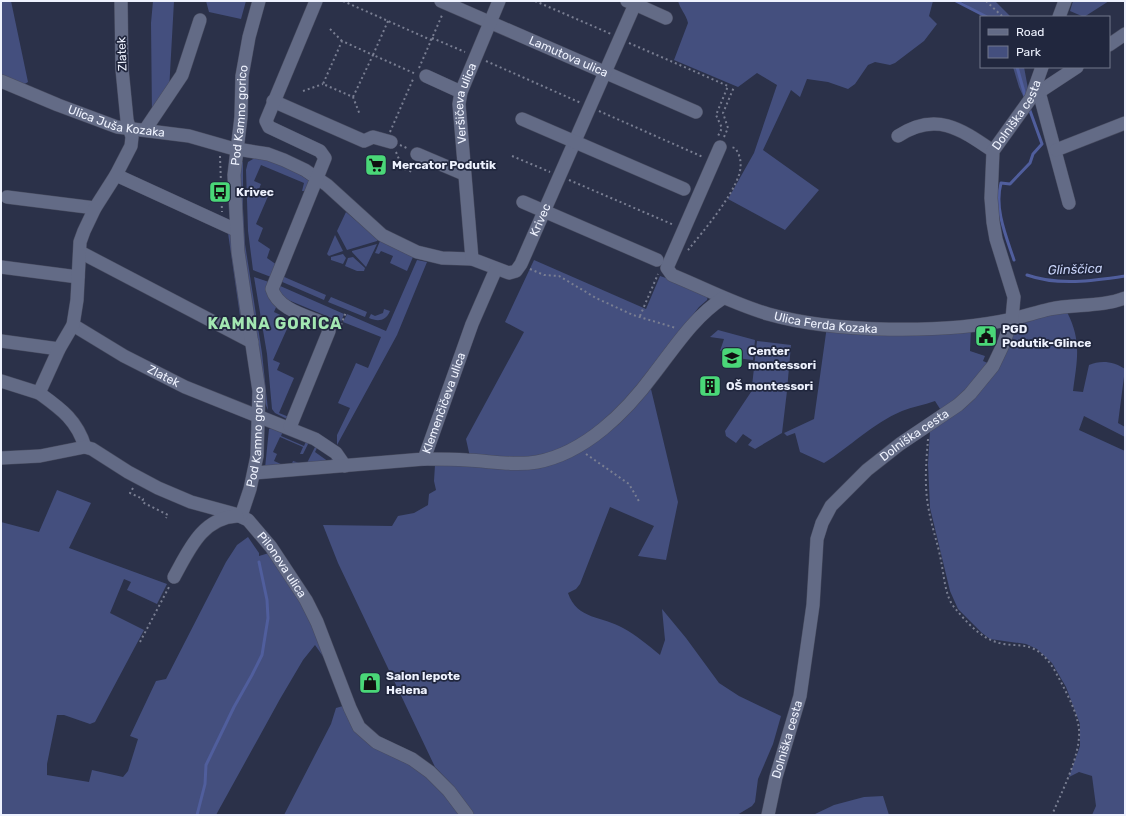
<svg xmlns="http://www.w3.org/2000/svg" width="1126" height="816" viewBox="0 0 1126 816" font-family="Rubik,sans-serif">
	<rect width="100%" height="100%" fill="#2b3149"/>
	<path fill="#444f7e" d="M1 1H11L28 82 23 85 1 78Z
		M153 1H174L169 91 152 116 151 23Z
		M206 1H246L241 19 209 12Z
		M678 1H933L929 16 937 24 924 41 895 63 890 65 875 62 868 65 855 84 848 89 828 82 807 79 800 97 791 90 763 150 819 190 785 230 728 199 754 153 777 85 757 73 738 87 674 60 688 23C686 14 680 9 678 1Z
		M960 1H995L1011 17H986Z
		M1073 1H1109L1084 17 1070 11Z
		M1013 67H1024L1029 94 1024 98 1019 87Z
		M253 159C268 157 299 172 310 182L307 191H302L304 183 261 165 254 181 261 184 259 189 269 194 256 224 263 228 258 241 270 249 267 258 277 265 271 277 253 270 248 231 246 170 248 162Z
		M241 162H243V208L245 244 262 353 268 410 265 403 246 273 239 171Z
		M346 212 378 239 377 241 347 250 337 231Z
		M228 233 231 234 242 311 240 316Z
		M335 235 343 251 329 256 327 254Z
		M380 241 413 257 407 271 390 263 393 256 381 251 379 254 375 253Z
		M377 244 366 267 352 252V251Z
		M343 254 346 258 343 264 331 260V257Z
		M353 257 365 268 364 271H357L345 266 348 258Z
		M417 260 427 262 397 335 337 445V435L350 408 338 403 356 363 368 368 381 337 343 322 347 314 386 331Z
		M534 260 646 309 660 276 672 280 708 296 707 300 699 307C660 357 599 451 531 458 511 460 490 457 470 457L466 439 524 332 505 322Z
		M282 276 326 295 324 300 280 281Z
		M254 277 269 282 277 305 274 312 291 320 273 360 280 363 277 370 294 378 279 413 289 417 287 419 275 413 272 409 267 354Z
		M278 285 344 314 341 322 281 297Z
		M331 297 367 312 365 317 328 302Z
		M384 309 390 311C386 321 378 322 369 318L371 314 375 316 383 313Z
		M1067 312C1082 341 1077 361 1073 391L1083 392 1089 365C1100 360 1114 361 1125 369L1118 423 1125 427V437L1084 416 1079 430 1125 451 1124 815H1092L1096 806 1092 776 1079 772 1069 777 1080 746V724L1066 687 1052 663 1037 649 1026 644 990 639 982 633 958 609 950 591 930 508 928 464 930 431 967 400 1015 326 1025 320Z
		M827 326 971 327 970 351 985 356 983 361 990 364 977 383 942 412 935 401C924 405 912 407 902 411 873 423 850 447 824 463L800 452 795 433 787 436 784 433 814 419Z
		M718 330 755 340 753 360 736 358 737 352 720 351 724 339 710 337Z
		M757 341 791 345 787 390 752 386Z
		M650 385 678 502 666 560 638 556 654 526 610 507 580 584 576 589 568 593C577 620 603 616 623 628 636 635 648 645 660 655L665 640 662 609 686 638 719 683 739 696 781 716 773 744 758 779 755 802 752 806 737 815H474L452 785 435 767 338 563 323 525 392 526 398 516 414 513 428 505 429 494 436 490 434 481 435 465 567 458Z
		M751 387 787 391 782 433 755 449 748 445 752 440 743 434 736 443 726 436 725 431 751 392Z
		M274 427 284 429 281 436 304 446 307 439 309 442 303 454H300L303 447 280 437 273 452 277 454 274 461 290 468 293 461 306 465 316 445 319 444 315 452 329 462 335 456 338 459 337 462 330 465 268 470 265 468 269 429Z
		M57 490 91 503 69 548 167 584 157 604 127 590 131 582 124 579 110 613 144 630 95 722 90 724 64 715H57L47 764V775L89 782 92 770 123 777 128 771 138 739 130 736 156 681 166 679 226 562 237 545 248 537 259 553V556L269 553 303 604 327 662 315 645 303 660 280 699 216 815H1V522L39 532Z
		M343 706 440 789 461 815H284L331 724 336 708Z
		M883 796 889 815H813L834 805 864 797Z"/>
	<g fill="none" stroke-linecap="round" stroke-linejoin="round">
		<path stroke="#505e9d" stroke-width="3" d="M956 1 987 17
			M1017 67 1026 99
			M1014 260C1006 236 994 208 1001 183L1010 184 1030 163 1033 154 1042 144 1029 108
			M1027 275C1058 286 1093 281 1125 276
			M197 815 205 784 206 765 234 707 252 675 262 655 268 618 267 600 259 562"/>
		<g stroke="#484c60" stroke-width="14">
			<g id="minor">
				<path id="s1" d="M441 1 696 112"/>
				<path d="M635 4 666 18"/>
				<path d="M1059 17 1065 1"/>
				<path d="M1109 45 1125 34"/>
				<path d="M426 76 461 92"/>
				<path id="s2" d="M1 81 58 105 117 127 189 136 231 148 268 154 284 160 305 170 327 185 382 235 417 252 442 258 472 259 509 273 516 271 521 264 635 4 627 1"/>
				<path d="M1034 92H1039L1069 203"/>
				<path d="M1039 92 1077 67"/>
				<path d="M273 101 364 141 373 137 391 142"/>
				<path d="M522 119 684 189"/>
				<path d="M145 130 182 75 200 20"/>
				<path d="M898 136C936 111 961 129 993 151"/>
				<path id="s3" d="M720 147 667 268 672 275C704 288 734 304 768 314 835 333 943 334 1012 319 1025 316 1037 312 1050 309 1075 304 1102 307 1125 298"/>
				<path d="M1056 150 1125 123"/>
				<path d="M417 154 464 174"/>
				<path d="M116 175 236 230"/>
				<path d="M7 197 95 208"/>
				<path d="M523 202 657 260"/>
				<path d="M80 252 252 342"/>
				<path id="s4" d="M472 259 459 104 461 92 499 1"/>
				<path d="M1 267 78 277"/>
				<path id="s5" d="M73 325 124 356 185 387 315 439 336 453 345 466"/>
				<path d="M1 341 59 349"/>
				<path d="M1 381 39 393"/>
				<path d="M290 427 329 331 326 324C308 316 278 310 272 289L325 158 320 151 269 127 266 121 316 1"/>
				<path d="M85 447C77 420 61 409 39 393L59 349 73 325 77 300 80 242 84 231 95 208 116 175 131 146 132 137 127 120 122 69 121 1"/>
				<path id="s6" d="M1 458 40 456 85 447 92 449 128 472 158 488 191 502 235 514 248 520 271 547 306 600 317 622 350 708 359 727 376 742 412 759 430 772 449 791 467 815"/>
				<path d="M424 459C439 459 453 459 467 460 490 461 515 466 537 462 585 453 626 412 654 374 675 347 694 317 723 298"/>
				<path id="s7" d="M254 473 424 459 472 324 496 269"/>
				<path id="s8" d="M241 516 250 489 257 456 259 391 238 252 234 175 241 117 242 76 249 37 259 1"/>
				<path d="M174 577C189 550 202 518 237 516"/>
				<path id="s9" d="M768 815 776 777 800 696 813 605 817 539 822 523 831 506 867 470 900 444 958 405 970 394 993 366 1003 345 1012 319 1014 297 996 239 993 222 991 198 993 151 1031 98 1042 67"/>
			</g>
		</g>
		<path stroke="#797e92" stroke-width="2" stroke-dasharray="2 3" stroke-linecap="butt" d="M343 1 431 40
			M535 1 611 34
			M986 1 1003 17
			M388 21 373 55 416 74
			M330 29 342 41
			M432 38 465 52
			M629 43 728 86 716 115 722 128 718 136
			M486 61 581 103
			M419 68 443 13
			M303 91 323 84
			M353 97 373 55 342 41 323 84 353 97 360 115
			M599 111 703 157
			M390 132 414 77
			M724 137 728 128 723 113 734 87
			M400 145 409 149
			M396 152 403 169 413 172
			M220 156 222 212
			M512 156 550 172
			M569 180 674 225
			M688 250C705 229 730 200 739 175 742 165 741 156 735 148L731 147
			M530 269 544 275 559 276 596 298 633 315 676 328
			M640 316 658 274
			M341 325 346 312
			M928 439C926 463 924 488 929 511 932 528 938 544 941 561 944 575 945 596 954 607 967 623 983 641 1004 644 1015 646 1024 644 1034 649 1048 656 1055 671 1062 684 1069 698 1077 713 1079 729 1081 755 1062 791 1052 815
			M586 454 629 484 640 503
			M133 488 130 493 143 499 142 502 168 515 166 518
			M140 642 169 587"/>
		<use href="#minor" stroke="#636b86" stroke-width="13"/>
	</g>
	<defs>
		<g id="supermarket-square" transform="scale(1.15)"><rect x="-9" y="-9" width="18" height="18" rx="4" fill="#4ad778" stroke="#21273e"/><path d="M-6-5.5h2.5l.6 2H6L4.5 2H-2.5L-4.4-4H-6ZM-1.5 3.2a1.3 1.3 0 1 0 .1 0ZM3 3.2a1.3 1.3 0 1 0 .1 0Z" fill="#111"/></g>
		<g id="bus-square" transform="scale(1.15)"><rect x="-9" y="-9" width="18" height="18" rx="4" fill="#4ad778" stroke="#21273e"/><path d="M-5-6H5V4H4V6H2V4H-2V6H-4V4H-5ZM-3.5-4V0h7V-4ZM-3.5 1.2v1.5H-2V1.2ZM2 1.2v1.5H3.5V1.2Z" fill="#111"/></g>
		<g id="civic-square" transform="scale(1.15)"><rect x="-9" y="-9" width="18" height="18" rx="4" fill="#4ad778" stroke="#21273e"/><path d="M-.6-6.5H3V-4.5H.6V-3L4-1V1h2V6H-6V1h2V-1L-.6-3ZM-1.2 2.5V6h2.4V2.5Z" fill="#111"/></g>
		<g id="school-square" transform="scale(1.15)"><rect x="-9" y="-9" width="18" height="18" rx="4" fill="#4ad778" stroke="#21273e"/><path d="M0-5L7-2L0 1L-7-2ZM-4 1L0 2.5L4 1V4Q0 6-4 4Z" fill="#111"/></g>
		<g id="building-square" transform="scale(1.15)"><rect x="-9" y="-9" width="18" height="18" rx="4" fill="#4ad778" stroke="#21273e"/><path d="M-4-6H4V6H1V3H-1V6H-4ZM-2.5-4.3h1.7v1.8h-1.7ZM.8-4.3h1.7v1.8H.8ZM-2.5-1h1.7V.8h-1.7ZM.8-1h1.7V.8H.8Z" fill="#111"/></g>
		<g id="shop-square" transform="scale(1.15)"><rect x="-9" y="-9" width="18" height="18" rx="4" fill="#4ad778" stroke="#21273e"/><path d="M-5-2.5h2.3a2.7 3.5 0 0 1 5.4 0H5L5.5 6h-11ZM-1.5-2.5h3a1.5 2.3 0 0 0-3 0Z" fill="#111"/></g>
	</defs>
	<g fill-rule="evenodd">
		<use href="#supermarket-square" x="376" y="165"/>
		<use href="#bus-square" x="220" y="192"/>
		<use href="#civic-square" x="986" y="336"/>
		<use href="#school-square" x="732" y="358"/>
		<use href="#building-square" x="710" y="386"/>
		<use href="#shop-square" x="370" y="683"/>
	</g>
	<g text-anchor="middle" dominant-baseline="central" stroke-width="3.5" stroke-linejoin="round" paint-order="stroke">
		<g font-size="12" fill="#eef2fe" stroke="#21273e">
			<text transform="translate(122 54) rotate(-92)">Zlatek</text>
			<text stroke="none"><textPath href="#s1" startOffset="139">Lamutova ulica</textPath></text>
			<text stroke="none"><textPath href="#s4" startOffset="157">Veršičeva ulica</textPath></text>
			<text stroke="none"><textPath href="#s9" startOffset="798">Dolniška cesta</textPath></text>
			<text stroke="none"><textPath href="#s8" startOffset="405">Pod Kamno gorico</textPath></text>
			<text stroke="none"><textPath href="#s2" startOffset="123">Ulica Juša Kozaka</textPath></text>
			<text stroke="none"><textPath href="#s2" startOffset="618">Krivec</textPath></text>
			<text stroke="none"><textPath href="#s3" startOffset="303">Ulica Ferda Kozaka</textPath></text>
			<text stroke="none"><textPath href="#s5" startOffset="104">Zlatek</textPath></text>
			<text stroke="none"><textPath href="#s7" startOffset="230">Klemenčičeva ulica</textPath></text>
			<text stroke="none"><textPath href="#s9" startOffset="427">Dolniška cesta</textPath></text>
			<text stroke="none"><textPath href="#s8" startOffset="81">Pod Kamno gorico</textPath></text>
			<text stroke="none"><textPath href="#s6" startOffset="321">Pilonova ulica</textPath></text>
			<text stroke="none"><textPath href="#s9" startOffset="78">Dolniška cesta</textPath></text>
		</g>
		<g font-size="12" font-weight="bold" fill="#eef2fe" stroke="#21273e" text-anchor="start">
			<text x="392" y="165">Mercator Podutik</text>
			<text x="236" y="192">Krivec</text>
			<text x="1002" y="329">PGD<tspan x="1002" dy="14">Podutik-Glince</tspan></text>
			<text x="748" y="351">Center<tspan x="748" dy="14">montessori</tspan></text>
			<text x="726" y="386">OŠ montessori</text>
			<text x="386" y="676">Salon lepote<tspan x="386" dy="14">Helena</tspan></text>
		</g>
		<g font-size="13" font-style="italic" fill="#c8d3f8" stroke="#21273e">
			<text transform="translate(1075 269) rotate(-2)">Glinščica</text>
		</g>
		<g font-size="16" font-weight="bold" letter-spacing="1" fill="#a3e7b2" stroke="#21273e">
			<text x="275" y="323">KAMNA GORICA</text>
		</g>
	</g>
	<rect width="1126" height="816" fill="none" stroke="#eef2fe" stroke-width="4"/>
	<rect x="980" y="16" width="130" height="52" fill="#21273e" stroke="#73788b"/>
	<rect x="988" y="29" width="20" height="6" fill="#636b86" stroke="#73788b"/>
	<text x="1016" y="36" font-size="12" fill="#eef2fe">Road</text>
	<rect x="988" y="46" width="20" height="12" fill="#444f7e" stroke="#73788b"/>
	<text x="1016" y="56" font-size="12" fill="#eef2fe">Park</text>
</svg>
